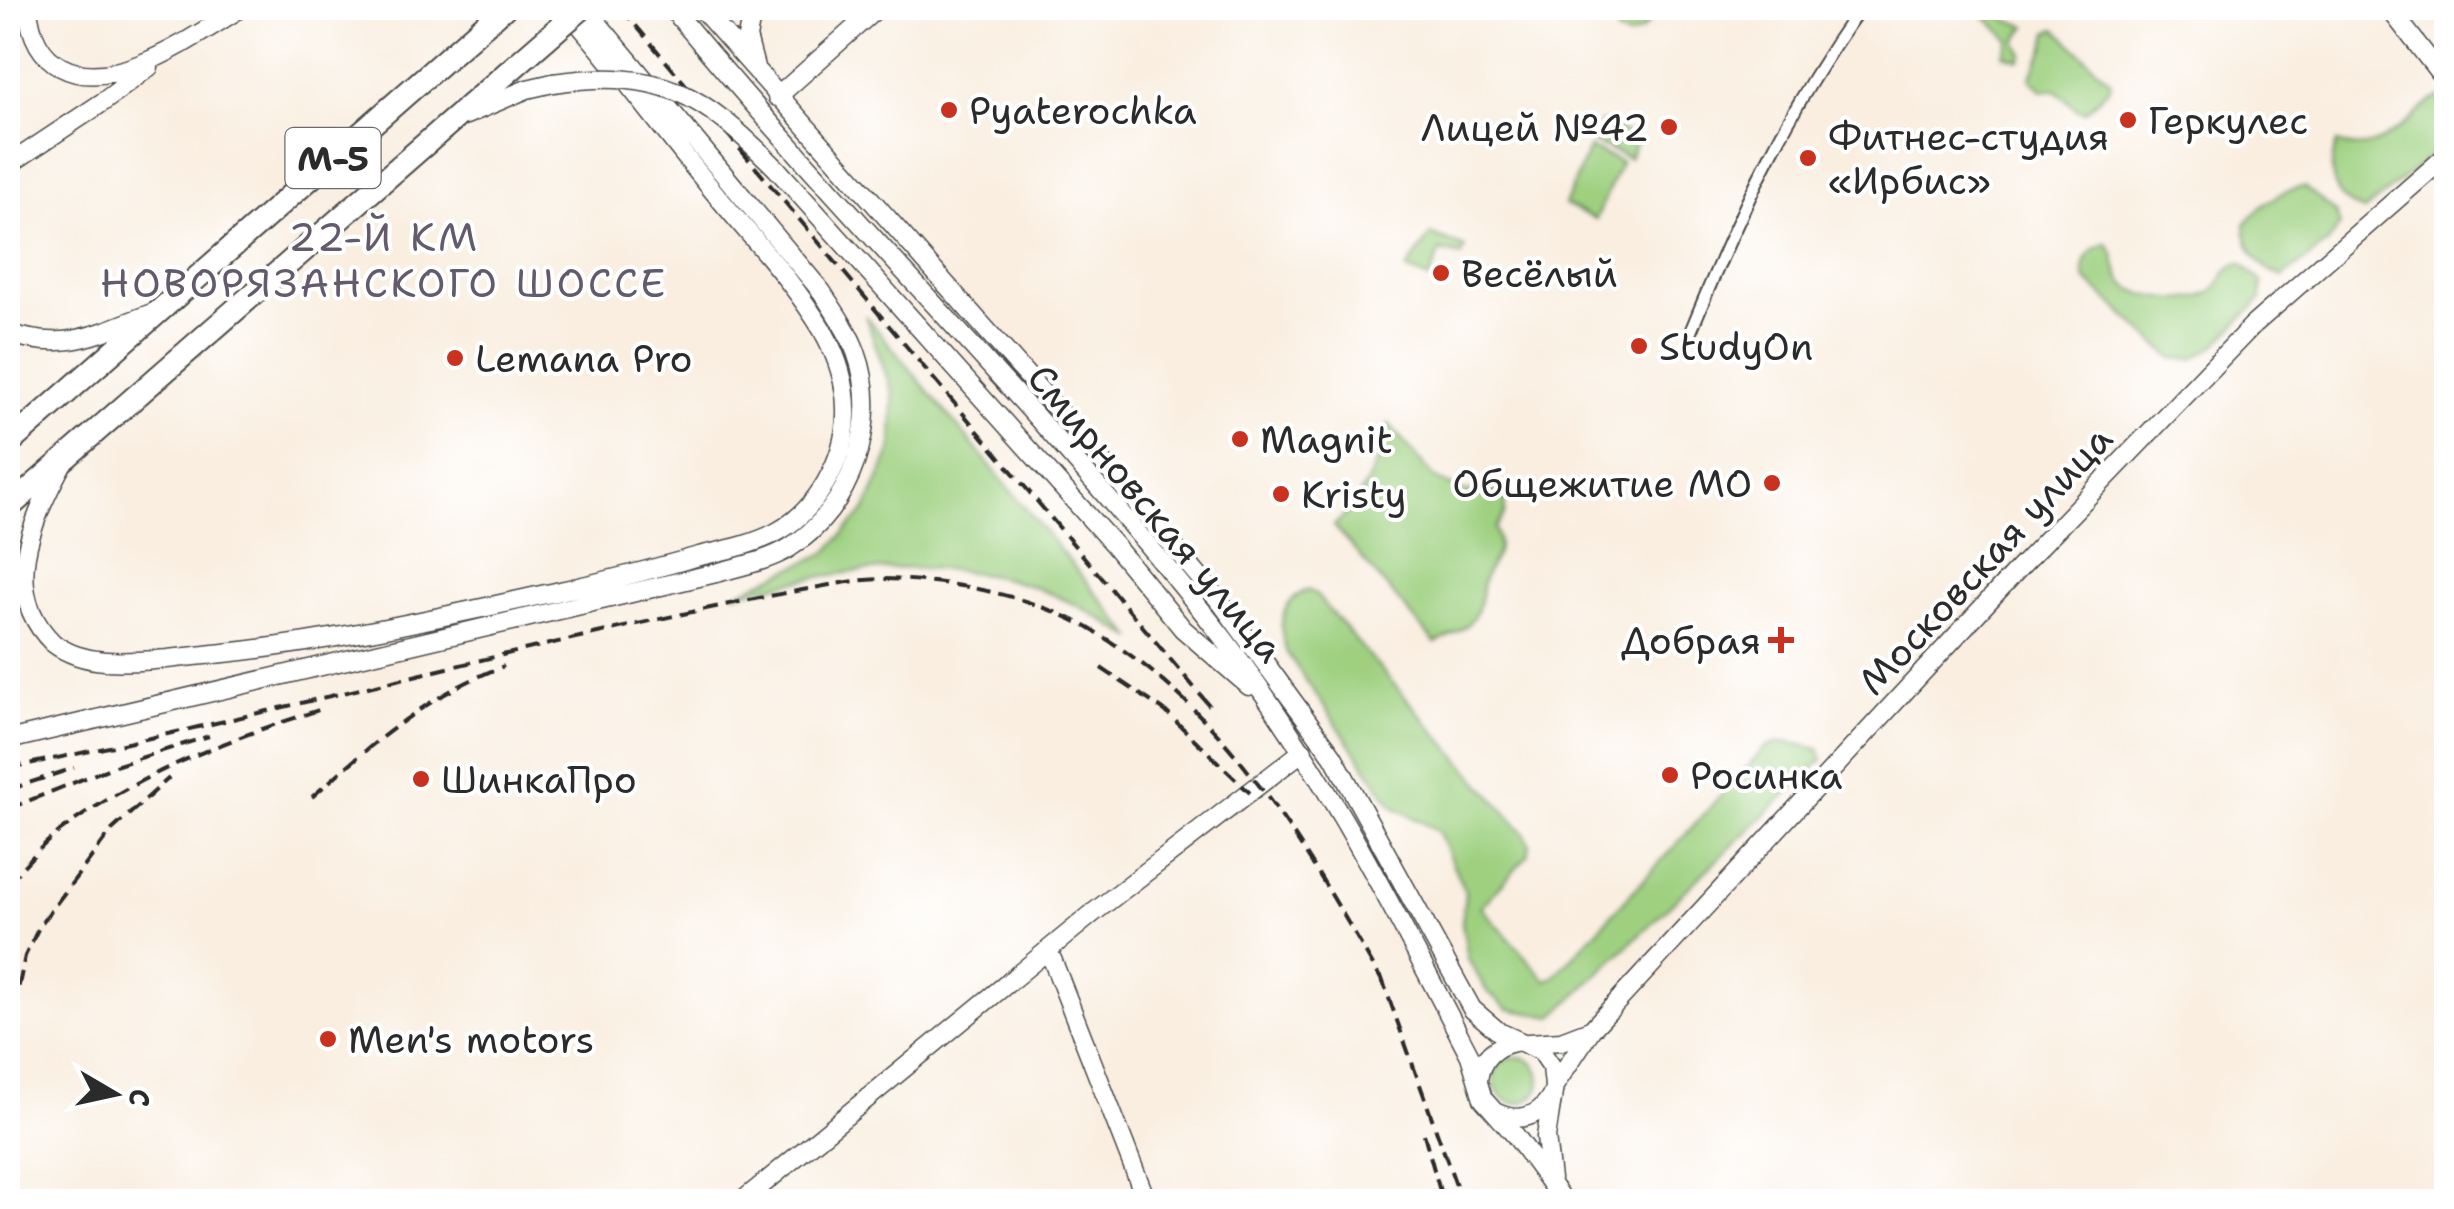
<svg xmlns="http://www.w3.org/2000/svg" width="2454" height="1209" viewBox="0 0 2454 1209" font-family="'Shantell Sans',sans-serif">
	<rect width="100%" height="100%" fill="#fff"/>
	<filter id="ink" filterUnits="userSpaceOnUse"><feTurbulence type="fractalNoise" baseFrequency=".01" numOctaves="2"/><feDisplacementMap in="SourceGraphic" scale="20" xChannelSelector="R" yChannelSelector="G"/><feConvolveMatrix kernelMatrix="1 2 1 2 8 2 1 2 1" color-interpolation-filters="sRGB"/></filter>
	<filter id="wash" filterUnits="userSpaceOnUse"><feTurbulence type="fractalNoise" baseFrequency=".0048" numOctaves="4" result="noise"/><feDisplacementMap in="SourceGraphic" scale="40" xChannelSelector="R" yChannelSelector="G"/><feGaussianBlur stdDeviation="2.25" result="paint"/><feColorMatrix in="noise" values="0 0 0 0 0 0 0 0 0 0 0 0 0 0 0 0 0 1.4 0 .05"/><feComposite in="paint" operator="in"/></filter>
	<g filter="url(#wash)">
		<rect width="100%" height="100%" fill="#f9eee0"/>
		<path fill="#9ed080" stroke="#647e56" stroke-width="2.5" d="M1609 8H1662L1642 30 1629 37 1618 34 1615 18Z
			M1976 8H1996L2006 20 2027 26 2016 41 2023 54 2020 60 2004 55 2010 40Z
			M2056 29 2111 82 2108 89 2085 112 2076 109 2056 90H2042L2030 78 2045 47 2048 32Z
			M2444 96 2446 143 2364 211C2332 200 2326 172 2337 143 2378 158 2403 124 2433 100Z
			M1601 122 1638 139 1629 158 1592 142Z
			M1589 148 1621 162 1596 219 1565 205Z
			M2305 187 2335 212 2340 225 2328 243 2283 277C2258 267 2246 250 2245 224 2260 206 2281 189 2305 187Z
			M1431 234 1465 248 1462 256 1440 251 1429 279 1406 270Z
			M2107 244C2119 256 2112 273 2126 285 2144 300 2197 306 2215 289 2225 278 2225 266 2241 263L2262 282 2261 299 2216 345 2193 359 2172 358 2085 279C2080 261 2089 248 2107 244Z
			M865 315 1134 639C1114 627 1095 614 1074 604 962 548 849 568 734 594L826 553 866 509 892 449 893 394Z
			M1389 424 1436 479 1464 492H1497L1505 500 1504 515 1495 528C1503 561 1492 554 1484 579 1481 587 1482 595 1480 603 1474 626 1455 634 1435 643L1334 526C1363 498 1379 463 1389 424Z
			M1308 590 1315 594 1524 833 1530 845 1528 855 1481 907 1546 980 1554 977 1766 747C1782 737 1802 746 1819 749L1822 760 1553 1017 1508 1009 1486 990 1468 959 1462 923 1465 892 1438 831 1394 807 1287 653C1277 627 1280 601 1308 590Z
			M1494 1080a23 23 0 1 1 46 0a23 23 0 1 1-46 0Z"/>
	</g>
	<g filter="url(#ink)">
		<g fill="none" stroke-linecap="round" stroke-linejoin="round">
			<g stroke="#4a4846" stroke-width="15">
				<path id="street" d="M1690 333C1739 214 1785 113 1860 8"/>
			</g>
			<g stroke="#4a4846" stroke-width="21">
				<path id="secondary" d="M28 8C30 32 39 55 61 67 114 96 195 35 241 8
					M672 8C843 216 1038 405 1206 616 1314 751 1391 903 1470 1056L1483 1099 1515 1135 1564 1202
					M701 8 1077 432 1222 604 1333 756 1472 1009 1499 1032 1541 1051 1552 1067 1554 1086 1546 1137 1551 1179
					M753 8 747 37 755 67
					M2389 8 2446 81
					M8 15 11 8
					M777 97 877 8
					M466 115 527 89 553 83
					M8 165 103 102 149 67
					M776 168 1114 545 1183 629 1249 686
					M8 333C66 353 98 333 152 313
					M61 466C31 523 0 591 53 643 67 654 87 660 105 661 145 663 184 657 224 653 338 641 449 615 560 591 607 581 653 569 699 556 725 550 752 545 775 533 816 512 845 460 846 415 847 385 837 356 823 331 791 277 744 230 705 181 658 124 614 63 565 8
					M8 740 716 573C740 566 768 561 789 548 851 510 882 421 856 352 848 330 834 311 822 292L585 8
					M1052 959 1147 1202
					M1528 1043 1561 1041 1590 1030
					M1478 1080C1481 1058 1494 1046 1515 1042
					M1554 1086 1591 1030 2020 567 2252 326 2446 156
					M1497 1113C1519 1123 1539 1117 1551 1096
					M741 1202 1093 913 1303 751"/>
			</g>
			<g stroke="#4a4846" stroke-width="26">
				<path id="highway" d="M8 444 504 8
					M8 508 562 25"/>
			</g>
			<use href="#street" stroke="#fff" stroke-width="11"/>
			<use href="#secondary" stroke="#fff" stroke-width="18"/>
			<use href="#highway" stroke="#fff" stroke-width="22"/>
			<path stroke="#2b2b2b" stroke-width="4" stroke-dasharray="15 8" stroke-linecap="butt" d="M621 8 1214 711
				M1101 668 1165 711 1250 793
				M8 768C210 728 410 675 611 630 673 616 735 602 797 591 826 586 855 579 884 579 952 580 1030 595 1090 629 1230 710 1306 851 1385 986
				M8 790 74 768
				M312 797C373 743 427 695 504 666
				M8 809 115 766 209 736
				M8 883C25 865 42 844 63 829 138 774 231 738 319 710
				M1381 976 1462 1202
				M14 1009 25 956 40 925 112 830 169 778
				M1424 1134 1443 1202"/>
			<g stroke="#4a4846" stroke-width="21" stroke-linecap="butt">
				<path id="secondary-bridge" d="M553 83C662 68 701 93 776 168"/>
			</g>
			<g stroke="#4a4846" stroke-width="26" stroke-linecap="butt">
				<path id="highway-bridge" d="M562 25 582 8"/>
			</g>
			<use href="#secondary-bridge" stroke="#fff" stroke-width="18"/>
			<use href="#highway-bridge" stroke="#fff" stroke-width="22"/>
		</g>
	</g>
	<g fill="#c8321e" stroke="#fff" stroke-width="4">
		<circle cx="949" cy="110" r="10"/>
		<circle cx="2128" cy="120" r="10"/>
		<circle cx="1669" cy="127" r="10"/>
		<circle cx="1808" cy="158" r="10"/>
		<circle cx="1441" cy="273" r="10"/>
		<circle cx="1639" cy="346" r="10"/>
		<circle cx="455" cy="358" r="10"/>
		<circle cx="1240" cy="439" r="10"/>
		<circle cx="1772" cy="483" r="10"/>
		<circle cx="1281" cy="494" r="10"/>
		<path d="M1776 625h10v10h10v10h-10v10h-10v-10h-10v-10h10z"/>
		<circle cx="1670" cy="775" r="10"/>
		<circle cx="421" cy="779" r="10"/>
		<circle cx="328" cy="1039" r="10"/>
	</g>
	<g text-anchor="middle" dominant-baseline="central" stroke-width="8" stroke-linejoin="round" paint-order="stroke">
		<rect fill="#fff" stroke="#6b6b6b" stroke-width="2.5" x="285.5" y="128" width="95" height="60" rx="8"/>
		<g font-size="35" font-weight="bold" fill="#2b2b2b">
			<text x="333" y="158">М-5</text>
		</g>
		<g font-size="38" fill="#2b2b2b" stroke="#fff" text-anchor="start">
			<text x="969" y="110">Pyaterochka</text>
			<text x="2148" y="120">Геркулес</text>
			<text x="1649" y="127" text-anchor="end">Лицей №42</text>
			<text x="1828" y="136">Фитнес-студия<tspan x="1828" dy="44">«Ирбис»</tspan></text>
			<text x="1461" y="273">Весёлый</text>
			<text x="1659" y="346">StudyOn</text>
			<text x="475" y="358">Lemana Pro</text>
			<text x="1260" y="439">Magnit</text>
			<text x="1752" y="483" text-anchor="end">Общежитие МО</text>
			<text x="1301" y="494">Kristy</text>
			<text x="1761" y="640" text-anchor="end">Добрая</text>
			<text x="1690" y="775">Росинка</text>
			<text x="441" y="779">ШинкаПро</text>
			<text x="348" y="1039">Men's motors</text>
		</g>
		<g font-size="38" fill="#2b2b2b" stroke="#fff">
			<text transform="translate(1156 513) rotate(50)">Смирновская улица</text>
			<text transform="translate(1985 560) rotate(-47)">Московская улица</text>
		</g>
		<g font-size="40" letter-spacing="2.5" fill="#635b6c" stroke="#fff">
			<text x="384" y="237">22-Й КМ<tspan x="384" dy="46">НОВОРЯЗАНСКОГО ШОССЕ</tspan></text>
		</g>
	</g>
	<rect width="2454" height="1209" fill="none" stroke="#fff" stroke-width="40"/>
	<g transform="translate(115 1094) rotate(99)" stroke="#ffffff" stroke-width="8" paint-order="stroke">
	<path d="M0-8L18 38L0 25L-18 38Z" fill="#2b2b2b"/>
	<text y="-15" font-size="28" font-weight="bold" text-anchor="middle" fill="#2b2b2b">С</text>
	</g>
</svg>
